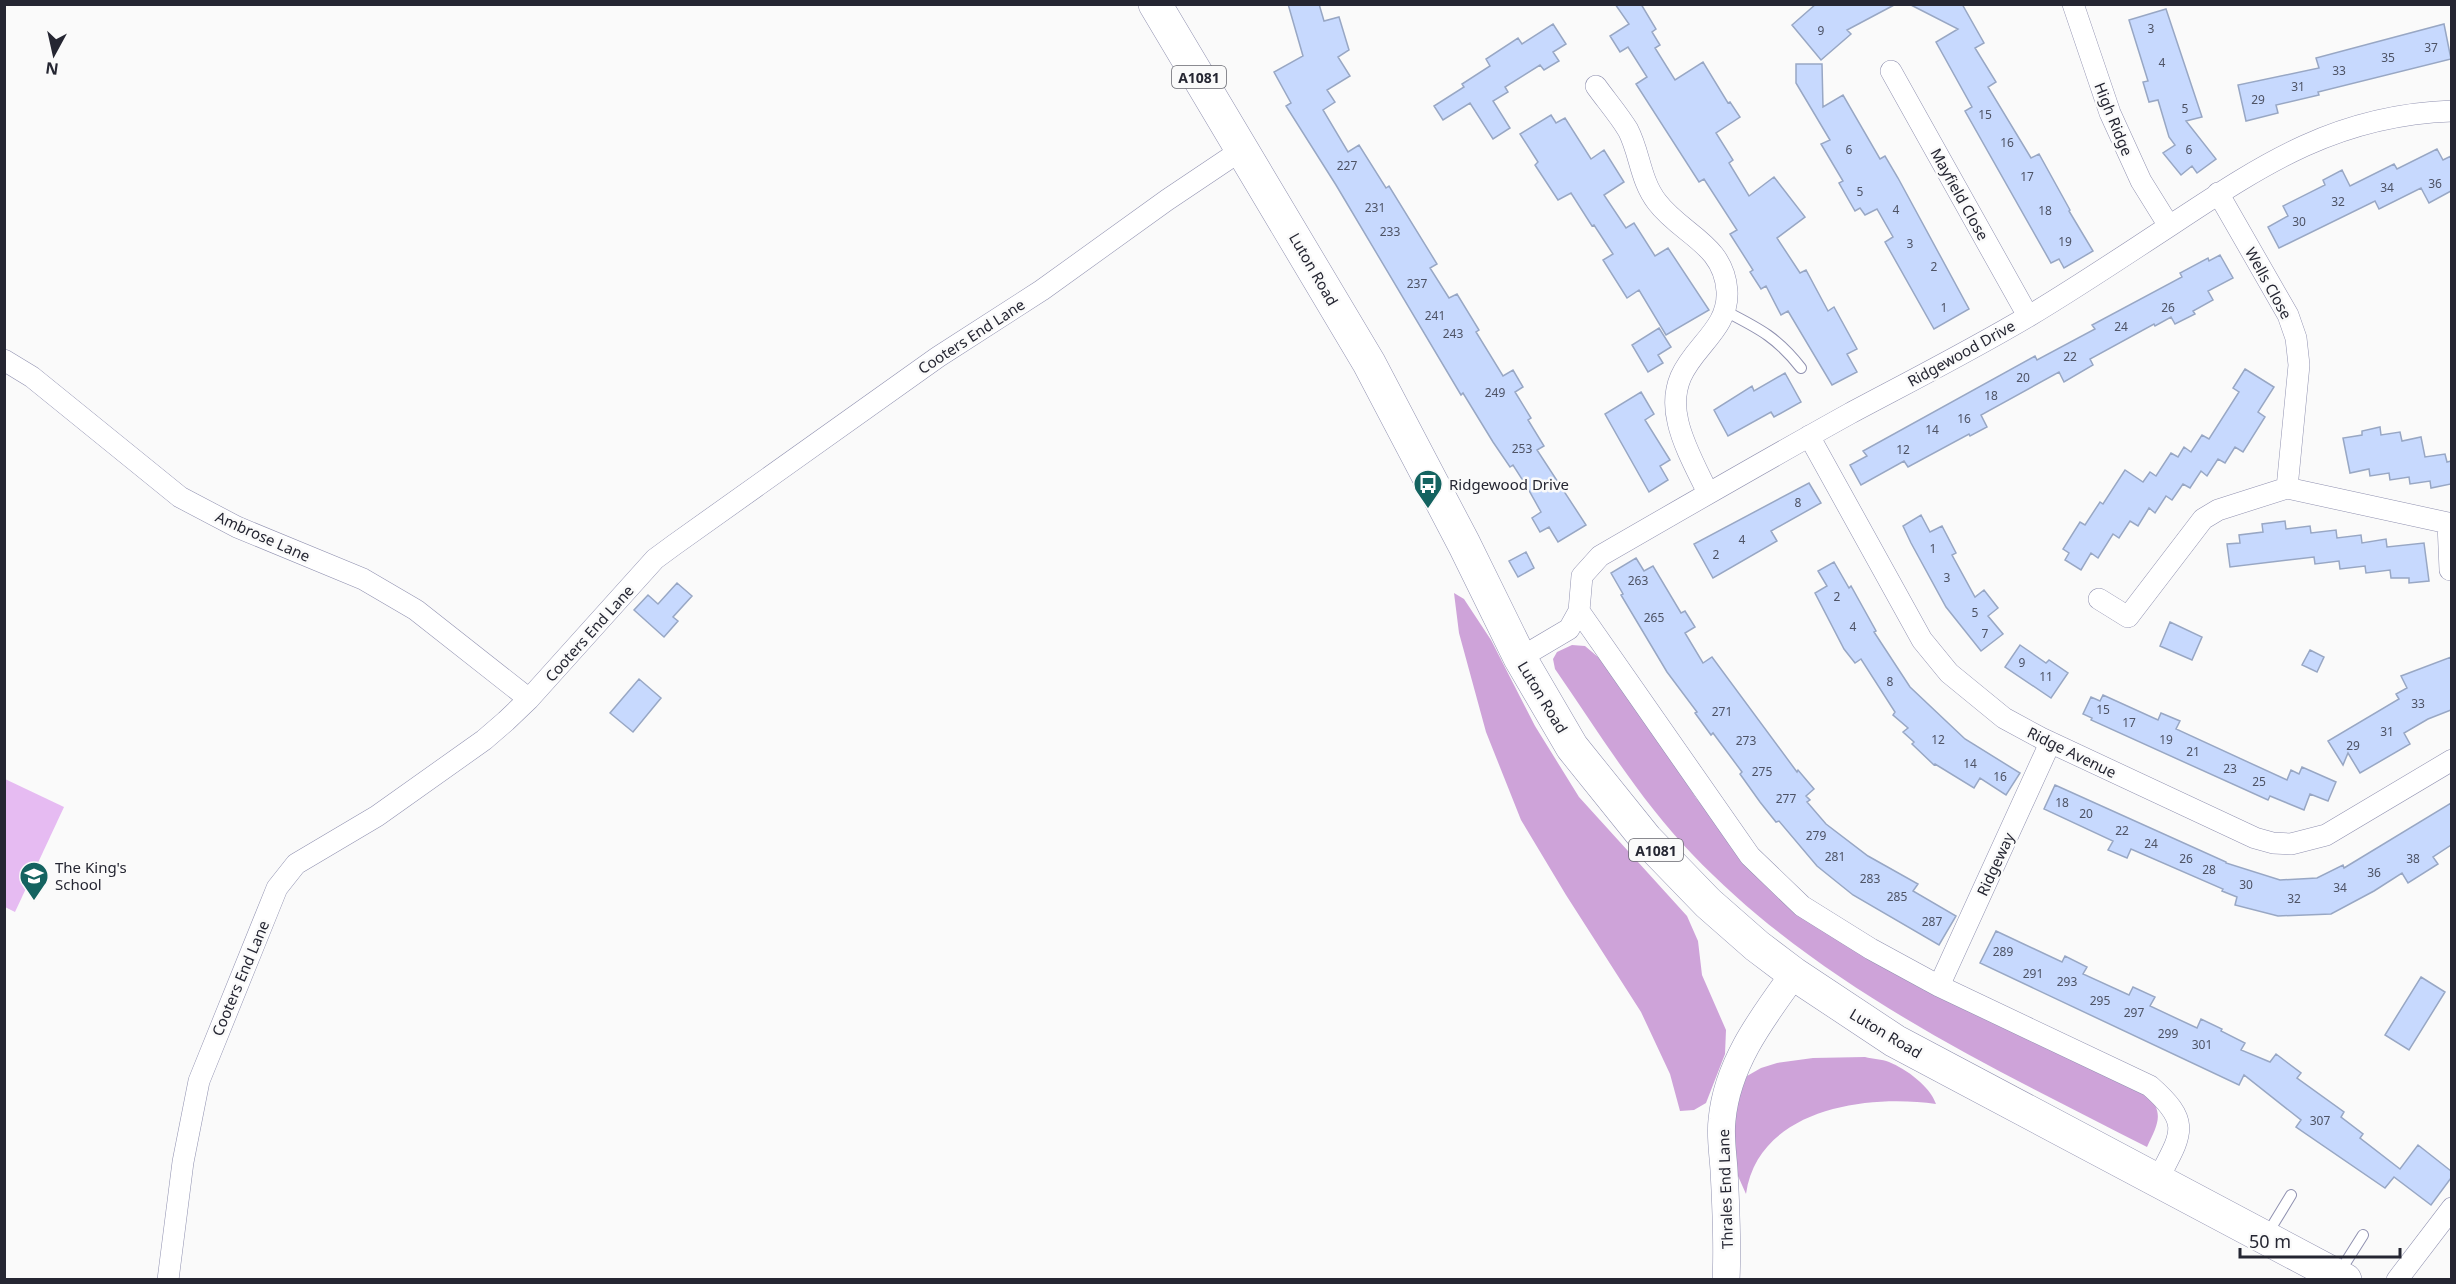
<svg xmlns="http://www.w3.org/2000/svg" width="2456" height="1284" viewBox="0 0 2456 1284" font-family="'Noto Sans',sans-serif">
	<rect width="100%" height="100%" fill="#fafafa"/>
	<path fill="#e6bbf2" d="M5 779 64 807 15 912 5 907Z"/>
	<path fill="#cea3d9" d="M1454 593 1464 599 1491 640 1535 726 1579 797 1687 916 1698 941 1702 975 1726 1030 1725 1054 1706 1103 1694 1110 1680 1111 1670 1074 1641 1012 1566 895 1521 820 1486 732 1459 633Z
		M1572 645 1585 646 1618 674 1696 798 1749 864 1810 918 2146 1092C2165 1114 2158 1123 2147 1147 1987 1065 1818 986 1692 854 1639 799 1598 731 1555 669L1553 659 1557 652Z
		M1865 1057C1873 1059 1882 1059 1889 1062 1906 1069 1930 1086 1936 1104 1866 1094 1758 1109 1746 1194L1734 1167 1733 1109 1747 1076 1761 1068 1777 1063 1813 1058Z"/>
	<path fill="#c7d9fe" stroke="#98a7c4" stroke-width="1.5" d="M1288 4H1319L1324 21 1339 17 1349 50 1338 57 1350 76 1327 90 1335 102 1323 110 1348 152 1359 145 1386 188 1389 186 1437 264 1430 268 1449 298 1457 294 1479 330 1476 332 1503 376 1513 370 1523 387 1515 392 1531 418 1528 420 1544 446 1537 450 1586 525 1558 542 1549 527 1540 532 1532 518 1541 512 1527 487 1513 465 1510 467 1493 442 1463 393 1461 395 1336 185 1286 106 1291 103 1274 72 1303 56Z
		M1615 4H1641L1656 29 1652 32 1660 45 1655 48 1675 80 1703 62 1728 103 1730 102 1740 117 1716 133 1733 160 1729 163 1749 196 1774 177 1805 217 1777 238 1800 273 1806 270 1828 311 1834 307 1857 349 1847 354 1857 372 1832 385 1788 311 1781 315 1766 286 1761 289 1750 272 1753 270 1730 234 1737 230 1704 179 1699 182 1636 84 1647 77 1628 47 1620 52 1610 36 1629 24Z
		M1816 4H1896L1847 30 1851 34 1821 60 1792 25Z
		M1909 4H1962L1984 43 1975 48 1996 82 1988 87 2031 158 2039 154 2070 210 2069 211 2093 251 2064 268 2059 259 2051 263 1965 111 1972 107 1936 42 1958 29Z
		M2166 9 2202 117 2186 121 2216 159 2197 173 2192 166 2181 175 2163 153 2175 145 2169 137 2158 100 2149 102 2143 82 2148 81 2129 20Z
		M1553 24 1566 44 1553 52 1559 61 1544 70 1540 65 1505 87 1508 92 1493 101 1510 128 1493 139 1470 103 1443 120 1434 106 1464 87 1462 84 1490 66 1486 59 1518 38 1522 44Z
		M2444 24 2451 59 2318 92 2319 95 2276 105 2278 113 2246 121 2238 85 2319 68 2316 58Z
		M1796 64H1822L1823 107 1843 95 1880 159 1885 156 1898 178 1969 309 1934 329 1885 242 1893 237 1877 209 1865 215 1860 208 1855 211 1839 183 1843 181 1821 144 1830 140 1796 83Z
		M1551 115 1556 123 1565 118 1591 159 1604 150 1624 182 1604 195 1626 228 1634 223 1655 256 1668 248 1709 310 1666 335 1639 290 1627 298 1603 260 1613 254 1594 225 1592 226 1571 193 1558 200 1535 165 1538 162 1520 134Z
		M2437 149 2443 160 2451 156V191L2429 203 2421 188 2379 209 2375 201 2279 248 2268 227 2288 216 2283 206 2325 185 2323 180 2342 170 2350 186 2394 164 2397 169Z
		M2220 255 2233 278 2208 291 2213 300 2193 311 2195 314 2175 324 2171 317 2155 326 2154 324 2090 359 2093 365 2064 382 2059 372 1981 415 1987 427 1970 436 1969 434 1908 467 1904 461 1861 485 1850 465 1867 456 1863 451 2035 356 2037 360 2095 329 2092 325 2182 277 2180 273 2208 258 2209 261Z
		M1659 328 1671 347 1658 355 1663 363 1648 372 1632 345Z
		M2245 369 2274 387 2258 412 2265 417 2243 452 2235 447 2225 463 2218 459 2207 476 2201 471 2190 488 2183 484 2172 500 2166 496 2155 513 2149 508 2138 526 2130 521 2119 538 2113 534 2098 558 2091 553 2081 570 2065 560 2069 553 2063 549 2080 522 2085 525 2100 502 2103 504 2125 470 2143 482 2150 472 2156 476 2171 453 2178 457 2184 447 2191 452 2202 435 2209 439 2239 392 2233 388Z
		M1785 373 1801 402 1774 417 1771 412 1728 436 1714 410 1752 386 1754 391Z
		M1641 392 1654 414 1645 420 1670 460 1660 466 1668 480 1649 492 1605 414Z
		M2380 427 2381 435 2400 432 2402 441 2421 437 2425 457 2445 454 2447 462 2451 461V484L2431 488 2430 481 2410 484 2409 477 2390 480 2389 473 2370 476 2369 469 2350 473 2343 438 2362 435V431Z
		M1809 483 1821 503 1771 531 1777 541 1713 578 1694 544Z
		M1921 515 1930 532 1942 526 1956 553 1952 555 1975 597 1984 590 1998 608 1988 616 2003 634 1981 651 1946 607 1911 543 1903 526Z
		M2285 521 2286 529 2310 526 2311 533 2336 530 2337 538 2361 535 2362 543 2386 539 2387 547 2424 543 2429 581 2409 583V578H2391L2390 570 2366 573 2365 566 2340 569 2339 561 2315 564 2314 557 2230 567 2227 544 2240 543 2239 535 2263 532 2262 524Z
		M1526 552 1534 568 1518 577 1509 561Z
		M1636 558 1644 571 1653 566 1681 613 1685 611 1695 627 1685 633 1703 663 1712 657 1797 772 1798 770 1814 789 1806 796 1810 800 1807 802 1826 824 1868 856 1918 884 1913 891 1956 916 1939 945 1853 895 1817 866 1779 821 1776 822 1760 802 1740 774 1742 772 1713 733 1711 735 1695 713 1697 712 1667 672 1621 595 1623 594 1611 573Z
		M1834 562 1849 588 1851 586 1876 631 1874 632 1910 687 1965 739 2020 773 2006 795 1980 778 1974 788 1935 764 1934 765 1912 744 1914 742 1903 732 1908 728 1893 715 1895 712 1861 659 1855 663 1844 649 1815 593 1827 586 1818 571Z
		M677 583 692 596 673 617 678 621 664 637 634 610 648 595 658 604Z
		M2170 622 2202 637 2192 660 2160 646Z
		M2020 645 2046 663 2049 660 2068 673 2051 698 2005 667Z
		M2310 650 2324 657 2317 672 2302 665Z
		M2451 657V710L2428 719 2404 733 2410 744 2360 773 2348 753 2343 765 2328 741 2399 699 2396 694 2407 688 2401 676Z
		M639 679 661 698 633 732 610 713Z
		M2103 695 2158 720 2161 713 2180 721 2176 729 2287 780 2291 770 2299 774 2302 767 2336 782 2328 801 2310 794 2304 810 2270 796 2268 800 2091 720 2092 718 2083 714 2091 697 2100 701Z
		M2055 785 2226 862V863L2280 880 2317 878 2343 865 2344 868 2451 803V845L2433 857 2438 864 2408 883 2402 873 2374 891 2331 914 2278 916 2235 905 2237 897 2222 891 2223 889 2131 849 2127 858 2108 850 2113 841 2044 809Z
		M1996 931 2062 962 2065 956 2087 967 2083 974 2129 995 2133 987 2155 997 2150 1006 2197 1028 2201 1019 2222 1029 2221 1031 2245 1043 2241 1050 2270 1062 2276 1054 2301 1073 2297 1078 2344 1112 2341 1117 2363 1134 2360 1138 2400 1169 2418 1145 2451 1171V1178L2431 1205 2394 1177 2385 1188 2296 1127 2301 1120 2244 1075 2239 1085 1980 963Z
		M2421 977 2445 992 2409 1050 2385 1035Z"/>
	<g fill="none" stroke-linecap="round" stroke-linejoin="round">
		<g stroke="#9091b0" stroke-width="12">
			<path id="service" d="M1725 311C1758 328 1777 337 1801 368
				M2266 1236 2291 1195
				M2339 1273 2363 1235"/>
		</g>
		<g stroke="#9091b0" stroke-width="22">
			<path id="minor" d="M2073 4 2110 113 2141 181 2169 226
				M1891 71 2028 316
				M1596 86C1606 100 1619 115 1628 130 1640 153 1640 180 1657 202 1682 235 1724 244 1727 291 1730 343 1662 355 1678 422 1683 445 1698 472 1708 493
				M2218 193 2288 315 2296 338 2299 365 2287 488
				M4 360 32 377 180 497 237 527 363 579 416 610 529 699
				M1809 436 1922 640 1949 673 2004 718 2041 738 2255 838 2273 843 2291 844 2326 835 2452 760
				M2099 599 2128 617 2203 519 2218 510 2287 488 2448 523 2450 570
				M1579 611 1750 856 1802 906 1871 949 1939 986 2150 1086C2192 1123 2182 1133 2158 1179
				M1520 658 1569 629 1579 611 1582 576 1600 556C1683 508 1766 460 1849 414 1909 382 1970 351 2029 316 2076 288 2122 257 2168 227 2262 165 2335 115 2452 111
				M1939 986 2050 743
				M168 1280 183 1162 199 1081 277 888 296 864 377 816 484 740 506 721 529 699 655 559 674 545 938 357 1042 290 1167 200 1243 149
				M2397 1280 2452 1208"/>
		</g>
		<g stroke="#9091b0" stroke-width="28">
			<path id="tertiary" d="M1726 1280C1728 1243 1726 1207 1724 1170 1723 1154 1720 1136 1722 1120 1727 1064 1762 1018 1794 974"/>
		</g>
		<g stroke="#9091b0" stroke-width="34">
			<path id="primary" d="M1155 4 1369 363 1464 544 1520 658 1572 747 1646 839 1708 903 1757 946 1794 974 1895 1041 2345 1280"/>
		</g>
		<use href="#service" stroke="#fff" stroke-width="10"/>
		<use href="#minor" stroke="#fff" stroke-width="21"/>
		<use href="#tertiary" stroke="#fff" stroke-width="27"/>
		<use href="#primary" stroke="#fff" stroke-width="33"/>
	</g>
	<defs>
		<g id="bus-pin" transform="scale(1.5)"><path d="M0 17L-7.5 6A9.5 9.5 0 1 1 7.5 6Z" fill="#146360" stroke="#fafafa"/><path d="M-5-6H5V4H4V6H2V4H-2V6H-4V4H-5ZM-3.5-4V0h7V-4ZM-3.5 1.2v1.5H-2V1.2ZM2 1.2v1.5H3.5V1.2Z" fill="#fff"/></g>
		<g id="school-pin" transform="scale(1.5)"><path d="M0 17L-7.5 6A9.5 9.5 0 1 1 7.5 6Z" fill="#146360" stroke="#fafafa"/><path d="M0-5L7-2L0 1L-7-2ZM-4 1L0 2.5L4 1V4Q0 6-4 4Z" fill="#fff"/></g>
	</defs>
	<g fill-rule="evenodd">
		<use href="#bus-pin" x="1428" y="484"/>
		<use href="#school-pin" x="34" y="876"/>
	</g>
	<g text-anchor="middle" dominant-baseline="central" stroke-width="5" stroke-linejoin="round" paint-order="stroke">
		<g font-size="12" fill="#4e5365">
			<text x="2151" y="28">3</text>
			<text x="1821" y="30">9</text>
			<text x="2431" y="47">37</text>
			<text x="2388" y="57">35</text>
			<text x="2162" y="62">4</text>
			<text x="2339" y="70">33</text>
			<text x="2298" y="86">31</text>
			<text x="2258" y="99">29</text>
			<text x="2185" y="108">5</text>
			<text x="1985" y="114">15</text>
			<text x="2007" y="142">16</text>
			<text x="1849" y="149">6</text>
			<text x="2189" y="149">6</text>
			<text x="1347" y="165">227</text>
			<text x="2027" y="176">17</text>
			<text x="2435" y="183">36</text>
			<text x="2387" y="187">34</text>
			<text x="1860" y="191">5</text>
			<text x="2338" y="201">32</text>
			<text x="1375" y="207">231</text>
			<text x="1896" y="209">4</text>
			<text x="2045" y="210">18</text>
			<text x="2299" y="221">30</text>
			<text x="1390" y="231">233</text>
			<text x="2065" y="241">19</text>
			<text x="1910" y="243">3</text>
			<text x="1934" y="266">2</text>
			<text x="1417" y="283">237</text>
			<text x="1944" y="307">1</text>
			<text x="2168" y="307">26</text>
			<text x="1435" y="315">241</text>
			<text x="2121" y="326">24</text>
			<text x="1453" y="333">243</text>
			<text x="2070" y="356">22</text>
			<text x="2023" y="377">20</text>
			<text x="1495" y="392">249</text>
			<text x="1991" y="395">18</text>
			<text x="1964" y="418">16</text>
			<text x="1932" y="429">14</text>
			<text x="1522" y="448">253</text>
			<text x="1903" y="449">12</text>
			<text x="1798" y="502">8</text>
			<text x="1742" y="539">4</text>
			<text x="1933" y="548">1</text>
			<text x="1716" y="554">2</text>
			<text x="1947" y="577">3</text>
			<text x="1638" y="580">263</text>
			<text x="1837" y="596">2</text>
			<text x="1975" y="612">5</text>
			<text x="1654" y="617">265</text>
			<text x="1853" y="626">4</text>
			<text x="1985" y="633">7</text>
			<text x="2022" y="662">9</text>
			<text x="2046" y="676">11</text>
			<text x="1890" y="681">8</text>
			<text x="2418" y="703">33</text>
			<text x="2103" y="709">15</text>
			<text x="1722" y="711">271</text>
			<text x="2129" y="722">17</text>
			<text x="2387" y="731">31</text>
			<text x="1938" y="739">12</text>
			<text x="2166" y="739">19</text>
			<text x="1746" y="740">273</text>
			<text x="2353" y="745">29</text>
			<text x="2193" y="751">21</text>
			<text x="1970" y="763">14</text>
			<text x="2230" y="768">23</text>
			<text x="1762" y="771">275</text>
			<text x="2000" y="776">16</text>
			<text x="2259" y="781">25</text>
			<text x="1786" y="798">277</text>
			<text x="2062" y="802">18</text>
			<text x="2086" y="813">20</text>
			<text x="2122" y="830">22</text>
			<text x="1816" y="835">279</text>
			<text x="2151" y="843">24</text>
			<text x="1835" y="856">281</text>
			<text x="2186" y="858">26</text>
			<text x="2413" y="858">38</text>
			<text x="2209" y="869">28</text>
			<text x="2374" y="872">36</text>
			<text x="1870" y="878">283</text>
			<text x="2246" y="884">30</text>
			<text x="2340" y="887">34</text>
			<text x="1897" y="896">285</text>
			<text x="2294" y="898">32</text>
			<text x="1932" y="921">287</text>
			<text x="2003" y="951">289</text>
			<text x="2033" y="973">291</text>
			<text x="2067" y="981">293</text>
			<text x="2100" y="1000">295</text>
			<text x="2134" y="1012">297</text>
			<text x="2168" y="1033">299</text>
			<text x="2202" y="1044">301</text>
			<text x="2320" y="1120">307</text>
		</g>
		<g fill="#fafafa" stroke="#65666e" stroke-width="1.5">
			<rect x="1172" y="66" width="54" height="22" rx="4.5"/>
			<rect x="1629" y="839" width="54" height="22" rx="4.5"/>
		</g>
		<g font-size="14" font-weight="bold" fill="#252632">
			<text x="1199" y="77">A1081</text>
			<text x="1656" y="850">A1081</text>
		</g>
		<g font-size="15" fill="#252632" stroke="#fafafa">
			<text transform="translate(2114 119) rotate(68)">High Ridge</text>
			<text transform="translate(1960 194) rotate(61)">Mayfield Close</text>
			<text transform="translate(1314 269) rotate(60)">Luton Road</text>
			<text transform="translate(2269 283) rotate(61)">Wells Close</text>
			<text transform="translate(971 336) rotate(-33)">Cooters End Lane</text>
			<text transform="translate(1961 353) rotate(-29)">Ridgewood Drive</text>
			<text transform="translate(263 536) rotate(24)">Ambrose Lane</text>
			<text transform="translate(589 633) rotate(-48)">Cooters End Lane</text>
			<text transform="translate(1543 697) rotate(59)">Luton Road</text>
			<text transform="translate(2072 752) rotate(26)">Ridge Avenue</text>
			<text transform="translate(1995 864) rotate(-65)">Ridgeway</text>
			<text transform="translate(240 978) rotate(-67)">Cooters End Lane</text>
			<text transform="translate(1886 1033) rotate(31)">Luton Road</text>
			<text transform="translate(1725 1189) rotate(-92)">Thrales End Lane</text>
		</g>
		<g font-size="15" fill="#252632" stroke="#fafafa" text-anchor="start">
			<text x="1449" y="484">Ridgewood Drive</text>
			<text x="55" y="867">The King's<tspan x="55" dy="17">School</tspan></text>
		</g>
	</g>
	<rect width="2456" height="1284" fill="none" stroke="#252632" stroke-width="12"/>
	<g transform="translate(54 54) rotate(188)" stroke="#fafafa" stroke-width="4.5" paint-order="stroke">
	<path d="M0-4.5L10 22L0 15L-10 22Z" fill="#252632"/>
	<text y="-9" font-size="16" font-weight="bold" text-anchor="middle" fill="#252632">N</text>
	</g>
	<path d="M2240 1248v9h160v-9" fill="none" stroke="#252632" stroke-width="3"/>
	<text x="2249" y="1248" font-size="18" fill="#252632" stroke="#fafafa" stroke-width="4.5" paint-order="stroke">50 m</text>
</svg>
